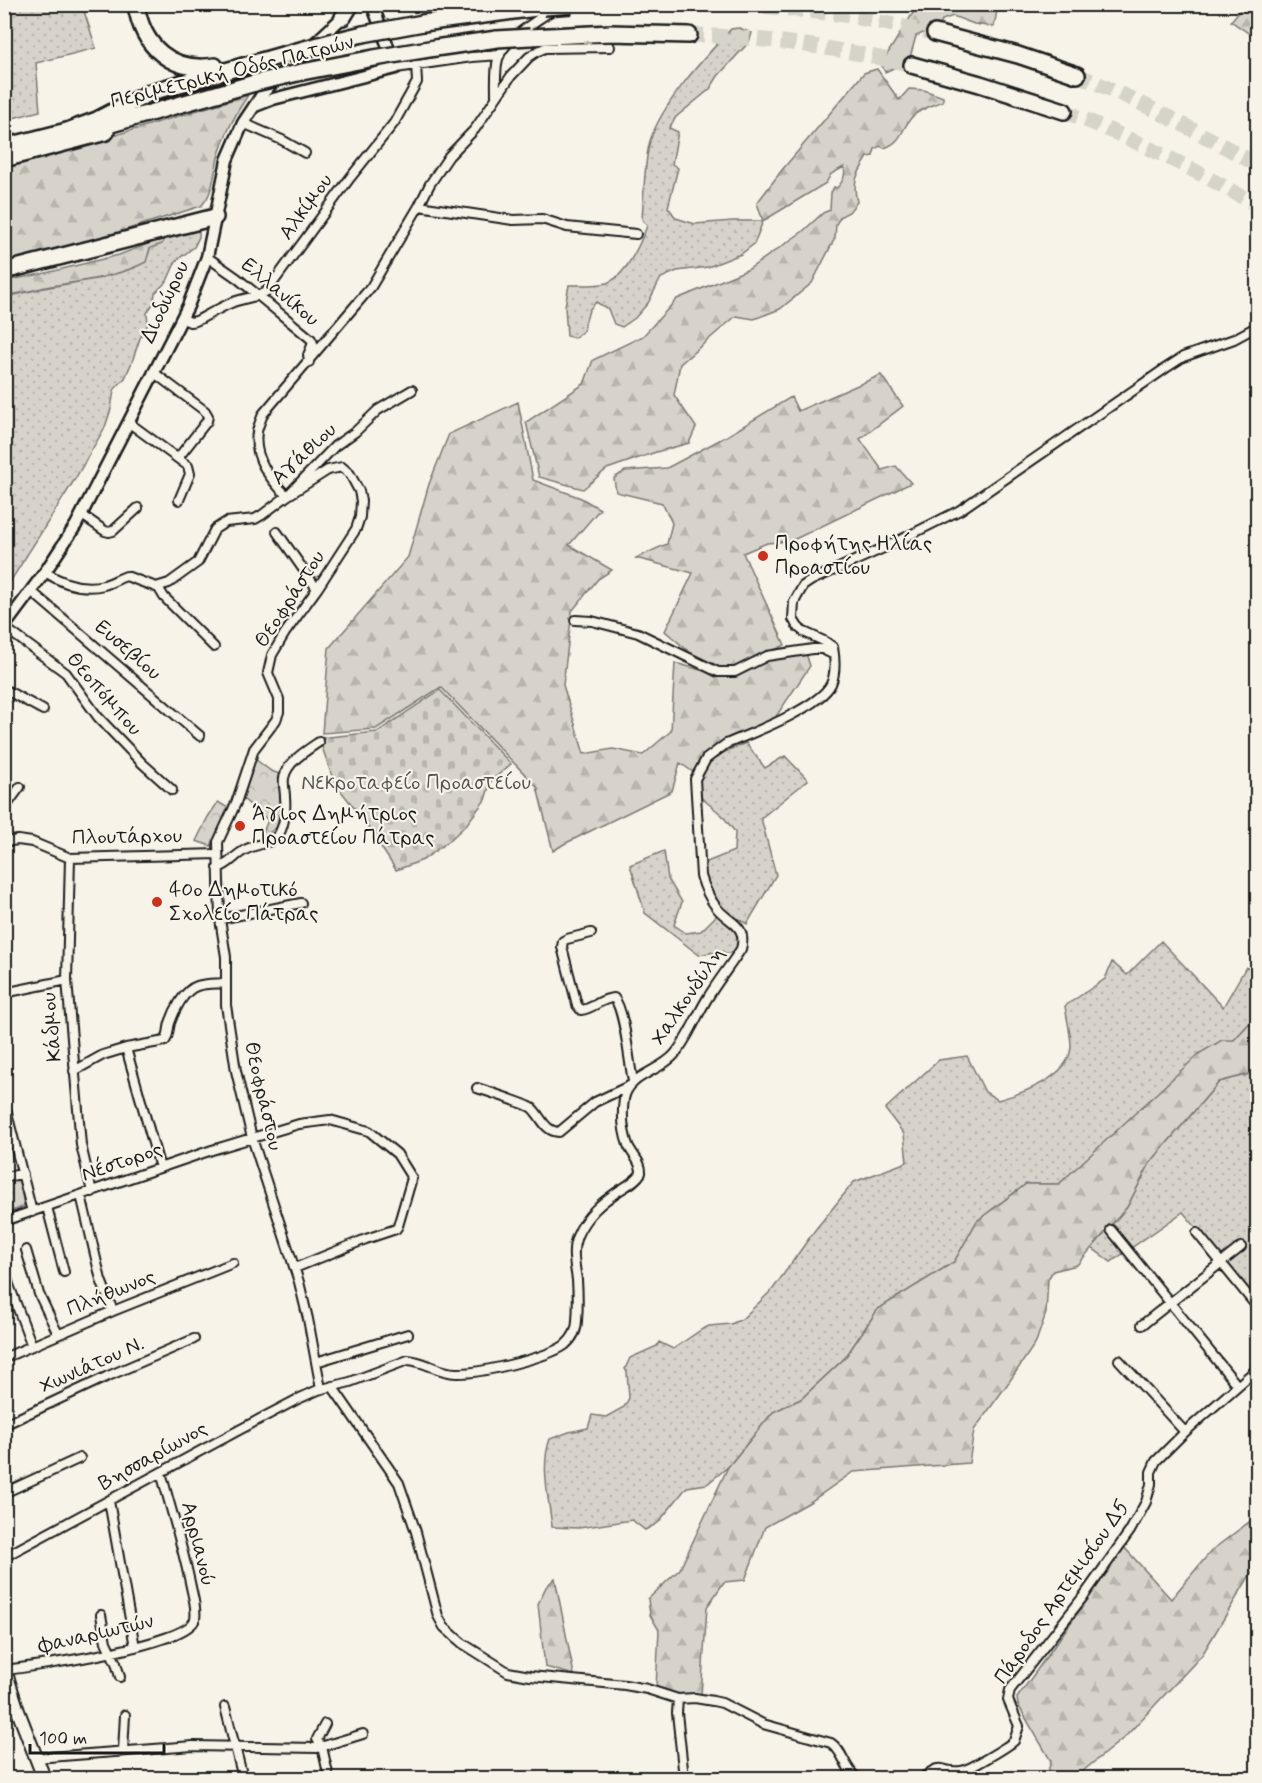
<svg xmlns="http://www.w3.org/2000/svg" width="1262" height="1783" viewBox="0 0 1262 1783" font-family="Mynerve,sans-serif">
	<defs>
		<pattern id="grass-dots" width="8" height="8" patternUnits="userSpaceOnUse" patternTransform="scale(1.5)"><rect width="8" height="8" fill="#d7d3cb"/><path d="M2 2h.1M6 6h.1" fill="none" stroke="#b8b5ae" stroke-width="1.8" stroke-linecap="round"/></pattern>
		<pattern id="forest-firs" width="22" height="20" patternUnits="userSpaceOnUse" patternTransform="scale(1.5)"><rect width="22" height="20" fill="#d7d3cb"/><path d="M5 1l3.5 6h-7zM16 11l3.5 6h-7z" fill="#b8b5ae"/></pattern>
		<pattern id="cemetery-stones" width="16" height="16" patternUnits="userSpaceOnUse" patternTransform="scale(1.5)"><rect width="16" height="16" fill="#d7d3cb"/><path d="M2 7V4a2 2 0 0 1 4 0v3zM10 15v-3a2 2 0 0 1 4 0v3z" fill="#b8b5ae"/></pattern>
		<pattern id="park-crowns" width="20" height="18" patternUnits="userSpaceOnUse" patternTransform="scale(1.5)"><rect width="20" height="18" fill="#d7d3cb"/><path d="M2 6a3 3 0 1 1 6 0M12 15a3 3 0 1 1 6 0" fill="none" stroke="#b8b5ae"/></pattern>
	</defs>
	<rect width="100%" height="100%" fill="#f7f3e8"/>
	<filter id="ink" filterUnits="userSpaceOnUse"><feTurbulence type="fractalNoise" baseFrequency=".0167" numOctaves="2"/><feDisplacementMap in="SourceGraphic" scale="12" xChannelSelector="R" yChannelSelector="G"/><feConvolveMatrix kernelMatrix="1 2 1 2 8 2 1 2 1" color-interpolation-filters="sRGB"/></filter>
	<g filter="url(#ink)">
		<path fill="url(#grass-dots)" stroke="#7a7874" stroke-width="1.5" d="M4 5H82L96 48 36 63 40 111 5 120Z
			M739 28 752 33 749 42 718 76 710 89 676 117 669 128 678 132 672 164 678 168 668 207 676 218 695 224 733 221H763L754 244 741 254 708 267 677 271 661 278 648 303 635 318 622 327 614 324 608 309 596 302 589 310 583 331 574 338 567 336 565 306 569 285C581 285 596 286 607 283 626 276 640 244 647 226L642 219C644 196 644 162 650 141 662 103 704 58 731 29Z
			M192 229 197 230 199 232V237L194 247 176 261 167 281 155 293 154 302 147 313 148 324 140 338 132 362 125 378 114 390 111 409 105 427 75 479 5 590V295H15L44 288 96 279 134 268 149 253 150 248 162 244 166 237Z
			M746 743 765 768 785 756 808 780 761 818 776 875 747 924 722 909 710 889 702 864 734 851 735 832 722 815 699 796C697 761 719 754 746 743Z
			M664 851 668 879 682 902 674 925 686 933 701 931 717 915C732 929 743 932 736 953H709L699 955 645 913 630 865Z
			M1161 941 1223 1007 1246 967 1257 974V1015L1234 1040 1109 1139 1059 1184H1026L977 1221 954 1262 878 1309 845 1358 801 1399 773 1412 728 1467 707 1484 687 1487 658 1523 645 1530 632 1520 579 1528 552 1527C549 1499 540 1466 550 1439L569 1432 588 1428 592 1415 606 1417 624 1407 629 1398 627 1372 625 1369 630 1358 657 1346 659 1342 673 1349 701 1330 709 1326 731 1324 742 1319 773 1289 815 1230 854 1182 907 1162 904 1134 885 1109 939 1060 967 1056 985 1092 998 1100C1023 1093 1072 1077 1071 1044 1070 1031 1067 1019 1065 1006L1105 979 1112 962 1127 975Z
			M1257 1072V1288L1251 1293 1183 1212 1111 1262 1092 1248 1127 1207 1150 1163 1219 1082Z"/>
		<path fill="url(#forest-firs)" stroke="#7a7874" stroke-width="1.5" d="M1245 4 1257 5V39L1231 21Z
			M918 5H998L994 27 974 24 953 16 942 20 940 26 916 36 909 61 885 72 881 64Z
			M877 69 899 100 909 89 924 90 943 97V101C934 105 919 109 912 117 901 129 903 142 884 148L880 146 875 149 873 156 868 157C857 174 852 181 857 202L849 212 841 216 836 224 835 238 812 283 780 309 754 319 736 316 680 364 674 395 696 427 689 443 656 452 607 469 583 489 539 477 526 422 584 384 593 360 643 336 677 299 749 269 802 232 823 213 830 210 831 193 834 187 837 188C843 181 846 176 844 167L831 174 826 183 763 221 757 203 782 170 864 73Z
			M248 95C235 114 226 132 219 154 214 171 214 194 201 206L36 258 5 266V163L66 150Z
			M166 237 162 244 150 248 146 262C115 278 80 281 46 287 32 290 19 295 5 295V281L46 273 119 255Z
			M881 375 903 406 860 439 882 470 896 466 911 483 791 541 767 543 743 553 785 645 739 667H707L665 631 693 573 636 558 667 544 672 523 662 503 616 492 614 478 625 471 667 468 727 436 791 397 798 411Z
			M518 402 533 480 581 498 600 509 569 545 612 570 598 579 572 611 563 685 584 754 613 749 643 755 671 731 675 663 723 676 736 674 769 658 806 653 810 666 775 718 727 740 708 752 693 772 680 763 672 791 564 844 553 851 537 787 441 687 376 729 322 733 329 648 408 557 429 484 449 434Z
			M1257 1015V1072L1219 1082 1150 1163 1127 1207 1077 1265 1053 1271 1048 1279 1046 1313 1036 1342 1009 1382 974 1430 969 1463 853 1472 810 1502 765 1527 745 1580 724 1582 707 1607 701 1696 674 1694 656 1688 659 1630 650 1615 648 1599 680 1569 728 1467 773 1412 801 1399 845 1358 878 1309 954 1262 977 1221 1026 1184H1059L1200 1053 1222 1040H1234Z
			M1257 1516V1569L1250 1575 1202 1655 1125 1737 1074 1778H1046L1051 1761 1018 1705 1017 1698 1102 1579 1123 1546 1171 1599 1212 1550Z
			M555 1578 574 1675 545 1667 538 1604 546 1587Z"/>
		<path fill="url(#cemetery-stones)" stroke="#7a7874" stroke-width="1.5" d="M440 690 511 764 491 781 485 800 466 825 450 840 423 860 396 870 362 818 334 782 319 738 377 732Z"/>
		<path fill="url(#park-crowns)" stroke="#7a7874" stroke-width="1.5" d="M255 759 271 771 280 774 281 805 277 827 263 837 262 835 268 820 243 799Z
			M218 802 228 808 211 846 196 841 208 817Z
			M20 1179 24 1207 5 1213V1181Z"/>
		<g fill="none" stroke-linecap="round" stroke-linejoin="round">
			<path stroke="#d6d3c9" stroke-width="15" stroke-dasharray="15 8" stroke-linecap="butt" d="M742 4 844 15 935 33
				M689 35C764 37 839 48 912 65
				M1077 75C1139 100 1198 132 1258 165
				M1064 111C1131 138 1195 169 1258 206"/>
			<g stroke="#1c1c1c" stroke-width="12">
				<path id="street" d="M396 68 472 57 500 55
					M496 96C496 84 495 71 498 59 504 39 538 20 554 9
					M243 123 282 140 305 153
					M419 206 513 220 542 219 567 227 636 234
					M207 257 237 278 311 339 313 343 308 355 309 362
					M181 318 190 322 196 321C208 315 219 308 231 303 242 298 257 298 267 291L350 178 394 123 417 82 416 64
					M153 372 205 411 208 416 207 421 178 458
					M128 422 188 466 190 474 179 500
					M82 515 105 531 109 532 113 531 138 508
					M277 532 317 589
					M45 572C63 584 83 590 104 585 111 583 118 579 126 576L156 587 169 583 198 562 215 529 226 522 255 519 262 515 287 496 335 446 355 432 378 410 412 390
					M158 587 164 597 214 647
					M31 591 200 736
					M575 620 592 621 638 633 718 672H735L767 656 813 649H822L834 655
					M4 627 66 673 98 717 142 763 172 790
					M4 689 43 710
					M4 809 20 787
					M4 842 18 840 32 842 70 858 218 854
					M70 858 67 980 81 1145 92 1192
					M218 868C229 865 235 855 245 850 255 844 272 844 279 834 285 824 286 808 285 797 285 791 283 784 284 778 287 762 307 750 319 742
					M220 919 301 903
					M591 933 567 939 563 941 562 947 577 1005 581 1010C593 1009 601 998 614 998 625 1010 629 1063 633 1081
					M4 993 67 980
					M126 1048 160 1168
					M74 1071 103 1055 126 1048 165 1041C169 1036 168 1030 170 1023 174 1011 184 990 197 986 206 983 217 984 226 983
					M477 1088C486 1091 527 1104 532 1108 541 1116 545 1132 559 1132L595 1102 629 1086
					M4 1101 32 1212
					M4 1177 23 1174
					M81 1195 101 1280 113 1311
					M47 1207 64 1272
					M4 1221 212 1150 299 1124 330 1120 369 1131 397 1154 412 1178 398 1226 396 1229 366 1239 295 1268
					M1111 1230 1237 1385
					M1197 1233 1258 1308
					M26 1250 39 1294 58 1334
					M4 1268 9 1285 32 1346
					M1142 1325 1241 1247
					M4 1358 113 1311 233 1263
					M1119 1360 1185 1432
					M316 1362 408 1334
					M332 1386 399 1483 416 1532 438 1616 444 1627 462 1643 508 1672 530 1676 625 1685 647 1689 678 1699 695 1698 713 1701 722 1703 763 1724 831 1743C844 1752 844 1768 857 1778
					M321 1389 308 1319 299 1282 252 1138 236 1071 226 1005V957L220 919 218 842 236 803 254 749 276 720 279 712V699L268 673 272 655 285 633 317 589 356 529 360 517 361 501 359 491 350 474 342 467 328 470 287 496C270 479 253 458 257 432 258 426 261 420 263 414L371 287 419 206 430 184 449 156 475 129 511 76 529 57 538 51 545 48 610 47
					M4 1425 106 1377 194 1339
					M4 1493 80 1458
					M109 1501 135 1647
					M4 1557 241 1429 298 1399 318 1390 350 1382 408 1360C425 1361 439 1373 456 1373 478 1374 547 1358 565 1345 573 1338 577 1331 577 1321 578 1308 578 1294 577 1280 575 1265 571 1251 577 1236 586 1215 602 1202 620 1190 628 1185 636 1181 641 1173 642 1162 632 1155 628 1145 623 1131 622 1113 624 1099 628 1075 659 1072 674 1055 688 1039 696 1017 707 999 717 982 730 966 741 949 748 924 728 923 716 907 709 898 704 886 701 876L695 779 706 759 726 744C752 733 819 708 831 684 836 673 835 659 833 647L826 642 804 632 798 627 793 619 794 602 803 586 812 580 888 546 960 510 1166 368 1183 357 1234 339 1258 326
					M101 1615 106 1642 116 1663 120 1677
					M4 1670C32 1667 189 1645 195 1619 197 1609 193 1597 191 1587 183 1548 171 1510 161 1472
					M678 1699 677 1713 684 1778
					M225 1707 243 1778
					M325 1724 317 1739 323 1751 329 1778
					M123 1751 125 1715
					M36 1758 193 1746 317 1748 363 1734
					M923 1778C944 1760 940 1774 961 1771 969 1770 1007 1747 1014 1741L1019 1726 1008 1700 1010 1690 1083 1597 1130 1531 1146 1502 1151 1484V1472L1156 1461 1185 1432 1258 1368"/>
			</g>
			<g stroke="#1c1c1c" stroke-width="15">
				<path id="secondary" d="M255 106 273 99 396 68 372 4
					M4 627 45 572 76 525 188 306 207 257 227 160 243 123 263 93 276 79 346 14"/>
			</g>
			<g stroke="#1c1c1c" stroke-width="16">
				<path id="primary" d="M4 1667 18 1711 44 1778"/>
			</g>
			<g stroke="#1c1c1c" stroke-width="20">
				<path id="highway" d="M136 4C142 47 172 73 215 66
					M343 17 351 4
					M423 23 544 7
					M935 33 1018 55 1077 75
					M530 37 611 33 689 35
					M334 41 363 34
					M435 48 497 39
					M912 65 980 84 1064 111
					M302 72 374 58
					M94 129 255 83
					M4 147 67 131 97 120 151 92 286 54
					M4 159 106 132
					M4 271 215 217"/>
			</g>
			<use href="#street" stroke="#f7f3e8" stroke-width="8"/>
			<use href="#secondary" stroke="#f7f3e8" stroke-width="10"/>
			<use href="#primary" stroke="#f7f3e8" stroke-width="12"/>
			<use href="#highway" stroke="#f7f3e8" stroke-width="15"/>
			<g stroke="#1c1c1c" stroke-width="20" stroke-linecap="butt">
				<path id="highway-bridge" d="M544 7 572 5
					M363 34 423 23
					M497 39 530 37
					M286 54 334 41
					M374 58 435 48
					M255 83 302 72"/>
			</g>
			<use href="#highway-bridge" stroke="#f7f3e8" stroke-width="15"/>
		</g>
	</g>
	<g fill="#c8321e" stroke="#f7f3e8" stroke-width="2">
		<circle cx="763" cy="556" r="6"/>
		<circle cx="240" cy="826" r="6"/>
		<circle cx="157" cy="902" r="6"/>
	</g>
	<g text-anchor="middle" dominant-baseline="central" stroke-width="4.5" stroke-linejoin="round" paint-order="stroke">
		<g font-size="21" fill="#1c1c1c" stroke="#f7f3e8">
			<text transform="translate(232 72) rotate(-14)">Περιμετρική Οδός Πατρών</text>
			<text transform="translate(306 207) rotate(-54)">Αλκίμου</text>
			<text transform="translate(280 292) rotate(40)">Ελλανίκου</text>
			<text transform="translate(165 302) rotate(-65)">Διοδώρου</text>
			<text transform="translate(304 454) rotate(-43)">Αγάθιου</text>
			<text transform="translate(290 599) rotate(-57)">Θεοφράστου</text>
			<text transform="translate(128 650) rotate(41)">Ευσεβίου</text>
			<text transform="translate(104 694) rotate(49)">Θεοπόμπου</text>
			<text transform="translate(127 837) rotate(-1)">Πλουτάρχου</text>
			<text transform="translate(688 996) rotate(-56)">Χαλκονδύλη</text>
			<text transform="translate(52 1027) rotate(-95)">Κάδμου</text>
			<text transform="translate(263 1096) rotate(77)">Θεοφράστου</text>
			<text transform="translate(122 1162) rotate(-19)">Νέστορος</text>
			<text transform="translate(111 1293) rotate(-22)">Πλήθωνος</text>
			<text transform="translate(92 1365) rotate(-24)">Χωνιάτου Ν.</text>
			<text transform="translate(153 1456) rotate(-29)">Βησσαρίωνος</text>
			<text transform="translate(198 1544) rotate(76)">Αρριανού</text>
			<text transform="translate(1062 1592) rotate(-55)">Πάροδος Αρτεμισίου Δ5</text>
			<text transform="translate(96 1634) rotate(-13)">Φαναριωτών</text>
		</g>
		<g font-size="21" fill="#1c1c1c" stroke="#f7f3e8" text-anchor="start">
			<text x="775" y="544">Προφήτης Ηλίας<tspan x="775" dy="24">Προαστίου</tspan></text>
			<text x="252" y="814">Άγιος Δημήτριος<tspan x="252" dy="24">Προαστείου Πάτρας</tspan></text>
			<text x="169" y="890">40ο Δημοτικό<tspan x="169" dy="24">Σχολείο Πάτρας</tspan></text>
		</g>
		<g font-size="21" fill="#545351" stroke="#f7f3e8">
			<text x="416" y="783">Νεκροταφείο Προαστείου</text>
		</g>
	</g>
	<rect width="1262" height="1783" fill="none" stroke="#f7f3e8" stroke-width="24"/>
	<rect x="12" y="12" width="1238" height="1759" fill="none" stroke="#1c1c1c" stroke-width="2" filter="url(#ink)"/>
	<path d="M30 1744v9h134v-9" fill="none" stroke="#1c1c1c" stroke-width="3"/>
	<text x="39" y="1744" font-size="18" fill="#1c1c1c" stroke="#f7f3e8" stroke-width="4.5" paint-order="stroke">100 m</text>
</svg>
